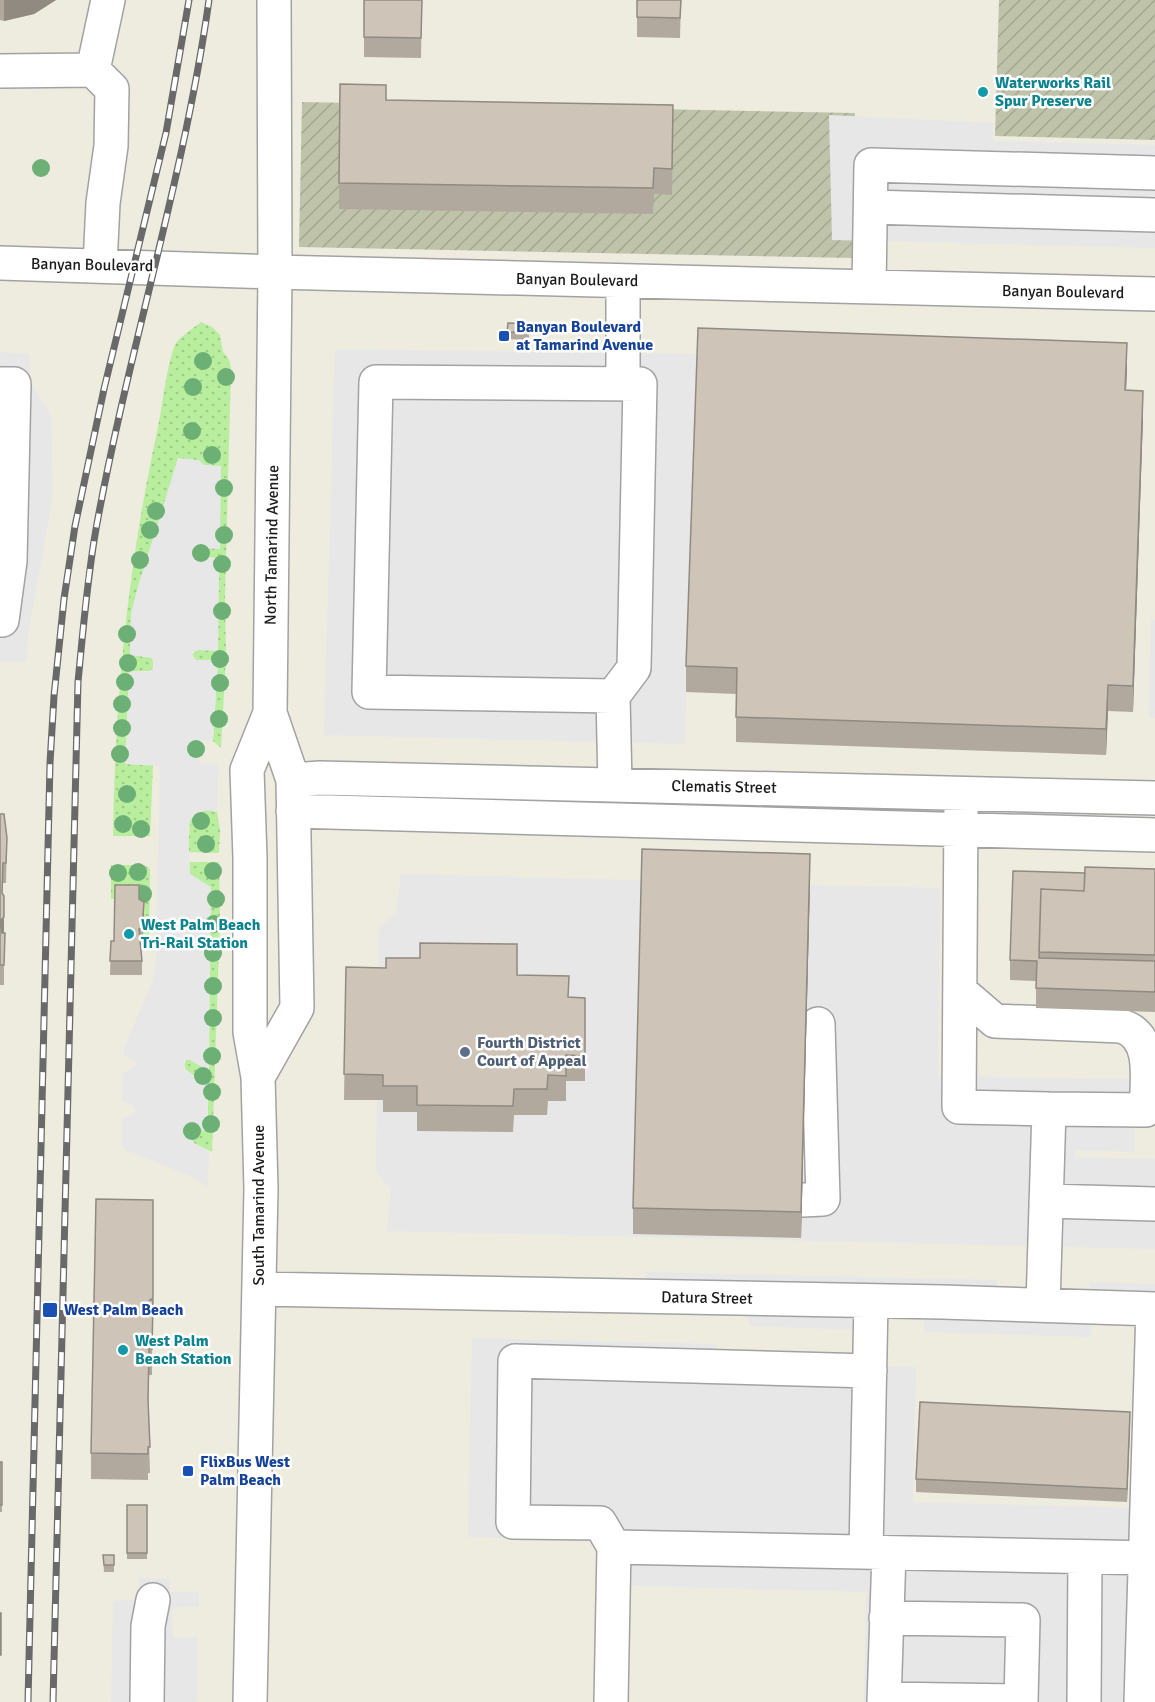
<svg xmlns="http://www.w3.org/2000/svg" width="1155" height="1702" viewBox="0 0 1155 1702" font-family="Signika,sans-serif">
	<defs>
		<pattern id="construction-furrows" width="10" height="10" patternUnits="userSpaceOnUse" patternTransform="scale(1.5)"><rect width="10" height="10" fill="#bfc3aa"/><path d="M-1 1l2-2M0 10L10 0M9 11l2-2" fill="none" stroke="#a4a792"/></pattern>
		<pattern id="grass-dots" width="8" height="8" patternUnits="userSpaceOnUse" patternTransform="scale(1.5)"><rect width="8" height="8" fill="#b9ee9e"/><path d="M2 2h.1M6 6h.1" fill="none" stroke="#9ecc88" stroke-width="1.8" stroke-linecap="round"/></pattern>
	</defs>
	<rect width="100%" height="100%" fill="#eeebdf"/>
	<path fill="url(#construction-furrows)" d="M999 0H1155V140L995 136Z
		M302 102 855 113 852 258 299 247Z"/>
	<path fill="url(#grass-dots)" d="M201 322 212 327 220 335 223 352 229 359 231 368 225 596 226 656 221 748 213 741 218 660H196L192 656 193 652 198 650H218L219 558 196 557 195 551 198 548H220V466L204 465 179 458 138 587 131 615 130 654 150 656 154 660 152 671H129L126 764 153 765 150 836H113C115 695 128 565 158 427 163 402 166 370 174 347 177 338 193 329 201 322Z
		M210 810 217 812 220 830 219 853 188 852 190 820 201 811Z
		M189 862H219L220 919 212 1152 194 1143 185 1129 186 1125C194 1118 199 1129 207 1130L208 1128V1085L186 1070 184 1066 186 1060H190L209 1070Z
		M111 865H144L150 869 149 939 147 941 142 942 144 915 115 899H111Z"/>
	<path fill="#e7e7e7" d="M829 115 993 123V141L1155 145V248L832 240Z
		M335 349 698 354 685 744 324 735Z
		M0 352 30 354V381L51 416 53 495 28 635 26 662 0 661Z
		M178 458 199 460 204 465 221 466 220 549 198 548 195 551 197 557 219 558 218 651 198 650 192 654 196 660H218L213 741 193 740 190 744 192 753 202 764 218 763 217 812 207 810 198 813 190 820 188 827 190 874 211 887 209 1071 190 1060H186L184 1064 186 1070 208 1085 207 1130 204 1131 193 1122 188 1124 185 1130 194 1143 209 1151 208 1187 193 1177 124 1149 122 1145V1118L133 1115 136 1110 133 1106 122 1101 123 1072 130 1070 136 1063 134 1060 124 1056V1049L153 979 156 958 160 776 159 766 125 764 129 671 146 672 154 669 152 658 130 655 131 615 138 587Z
		M1151 620H1155V718H1149Z
		M401 874 940 888 938 1076 1135 1079V1152L1075 1150V1157L1155 1159V1249L387 1231 391 1190 376 1171 379 927 396 913Z
		M645 1272 997 1280V1290L645 1281Z
		M1090 1282 1155 1284V1295L1090 1293Z
		M749 1316 861 1319V1330L749 1326Z
		M924 1320 1091 1324V1337L924 1332Z
		M472 1338 717 1344V1361L916 1367 913 1502 1137 1508 1155 1702H864L866 1592 599 1585 600 1541 468 1537Z
		M139 1578 170 1579V1592H199V1607H177L172 1611 173 1638 198 1637 197 1702H111L113 1601 132 1600 137 1598 139 1594Z"/>
	<g fill="none" stroke-linecap="round" stroke-linejoin="round">
		<g stroke="#a2a2a2" stroke-width="36">
			<path id="minor" d="M93 70 112 89 111 146 103 203 100 265
				M0 71 93 70 108 0
				M871 207 1155 215
				M0 263 275 272 1155 294
				M869 287 871 165 1155 173
				M0 384H14L10 561 2 620H0
				M623 384V281
				M613 696 369 692 376 382 640 384 634 668 613 696 615 785
				M293 780 320 778 1155 798
				M961 807 959 1107 1049 1109 1043 1305
				M293 811 1155 835
				M960 991 995 1021 1121 1026C1155 1035 1147 1081 1146 1110L1049 1109
				M258 1077 297 1008 293 780 270 713 275 272 274 0
				M802 1200 823 1199 818 1024
				M1046 1201 1155 1204
				M259 1289 942 1302 1155 1309
				M614 1547 600 1523 513 1522 515 1361 870 1371
				M866 1552 871 1301
				M884 1699 1021 1701 1023 1620 886 1618
				M147 1702 148 1626 153 1600
				M250 1702 261 1189 258 1077 250 1032V858L247 770 270 713
				M611 1702 614 1547 1155 1558
				M884 1702 889 1553
				M1084 1702 1085 1557
				M1141 1702 1153 1309"/>
		</g>
		<use href="#minor" stroke="#fff" stroke-width="33"/>
		<g stroke="#696969" stroke-width="7">
			<path id="rail" d="M28 1702 50 763 54 696 64 599 75 526 104 389 166 133 189 0
				M53 1702 78 682C83 631 87 580 96 529 128 351 184 179 209 0"/>
		</g>
		<use href="#rail" stroke="#fff" stroke-width="4.5" stroke-dasharray="14" stroke-linecap="butt"/>
	</g>
	<g fill="#6cb075">
		<circle cx="41" cy="168" r="9"/>
		<circle cx="203" cy="361" r="9"/>
		<circle cx="226" cy="377" r="9"/>
		<circle cx="193" cy="387" r="9"/>
		<circle cx="192" cy="431" r="9"/>
		<circle cx="212" cy="455" r="9"/>
		<circle cx="224" cy="488" r="9"/>
		<circle cx="156" cy="511" r="9"/>
		<circle cx="150" cy="530" r="9"/>
		<circle cx="224" cy="535" r="9"/>
		<circle cx="201" cy="553" r="9"/>
		<circle cx="140" cy="560" r="9"/>
		<circle cx="222" cy="564" r="9"/>
		<circle cx="222" cy="611" r="9"/>
		<circle cx="127" cy="634" r="9"/>
		<circle cx="220" cy="659" r="9"/>
		<circle cx="128" cy="663" r="9"/>
		<circle cx="125" cy="682" r="9"/>
		<circle cx="220" cy="683" r="9"/>
		<circle cx="122" cy="704" r="9"/>
		<circle cx="219" cy="719" r="9"/>
		<circle cx="122" cy="728" r="9"/>
		<circle cx="196" cy="749" r="9"/>
		<circle cx="120" cy="754" r="9"/>
		<circle cx="127" cy="794" r="9"/>
		<circle cx="201" cy="821" r="9"/>
		<circle cx="123" cy="824" r="9"/>
		<circle cx="141" cy="829" r="9"/>
		<circle cx="206" cy="844" r="9"/>
		<circle cx="213" cy="871" r="9"/>
		<circle cx="138" cy="872" r="9"/>
		<circle cx="118" cy="873" r="9"/>
		<circle cx="143" cy="894" r="9"/>
		<circle cx="216" cy="899" r="9"/>
		<circle cx="214" cy="924" r="9"/>
		<circle cx="213" cy="953" r="9"/>
		<circle cx="213" cy="986" r="9"/>
		<circle cx="213" cy="1018" r="9"/>
		<circle cx="212" cy="1056" r="9"/>
		<circle cx="203" cy="1076" r="9"/>
		<circle cx="212" cy="1092" r="9"/>
		<circle cx="211" cy="1124" r="9"/>
		<circle cx="192" cy="1131" r="9"/>
	</g>
	<path fill="#b1a99e" d="M0 0H56L34 14 4 21 0 20Z
		M364 0H422L421 58 364 57Z
		M637 0H681L680 38 637 37Z
		M340 84 386 100 673 105 672 195 654 194 653 214 339 209Z
		M529 324V340L507 339V332Z
		M1127 368 1126 390 1143 417 1133 712 1108 711 1106 755 736 742V694L686 692V666Z
		M0 814 7 838 6 883H3L2 894 4 896V985H0Z
		M1155 869V1012L1036 1008V981L1010 980V960L1085 873Z
		M810 880 801 1238 633 1234V1208Z
		M139 899 144 915 142 942H140L142 961V975H110L111 941H114Z
		M346 967 517 975 569 997 585 998V1081H566V1101H548L547 1115H514L513 1132 417 1131V1112H383V1100H344Z
		M153 1200 152 1375H149L148 1410 150 1473H148V1480L91 1479V1453Z
		M1130 1426 1127 1502 916 1492V1479Z
		M0 1462H2V1512H0Z
		M127 1505H147V1559H127Z
		M103 1555H114V1572H104Z"/>
	<path fill="#908a81" d="M4 0H56L34 14 4 21Z
		M1127 343V368L1125 416V390Z
		M1143 391V417L1133 712V686Z
		M1108 685V711L1106 755V729Z
		M810 854V880L801 1238V1212Z
		M144 902V915L142 942V928Z
		M4 917V937L1 939V920Z
		M1130 1412V1426L1127 1502V1489Z"/>
	<path fill="#cec5b8" stroke="#908a81" stroke-width="1.5" d="M364 0H422L421 38 364 37Z
		M637 0H681L680 18 637 17Z
		M340 84 386 85V100L673 105 672 169 654 168 653 188 339 183Z
		M508 323 529 324V333L507 332Z
		M698 328 1127 343 1125 390 1143 391 1133 686 1108 685 1106 729 736 717 737 668 686 666Z
		M0 814H4L7 838 6 863H3L2 893 4 896V917L1 920 2 933H5L4 965H0Z
		M642 849 810 854 801 1212 633 1208Z
		M1085 867 1155 869V955L1039 952 1041 889 1084 891Z
		M1013 871 1085 873 1084 891 1041 889 1039 958 1155 961V992L1036 988 1037 961 1010 960Z
		M115 885H139V899L144 902 142 928 139 929 142 961H110L111 941H114Z
		M420 943 517 944V975L569 976 568 997 585 998V1056L566 1055V1076L548 1075 547 1089H514L513 1106 417 1105V1086H383V1075L344 1074 346 967 386 968V958H420Z
		M96 1199 153 1200V1298L150 1300H153L152 1349H149L148 1400 150 1447H148V1454L91 1453Z
		M920 1402 1130 1412 1127 1489 916 1479Z
		M0 1462H2V1505H0Z
		M127 1505H147V1553H127Z
		M103 1555H114V1565H104Z
		M0 1613H1V1655H0Z"/>
	<g fill="#0f9aa8" stroke="#fff" stroke-width="2">
		<circle cx="983" cy="92" r="6"/>
		<circle cx="129" cy="934" r="6"/>
		<circle cx="123" cy="1350" r="6"/>
	</g>
	<g fill="#1a4fb4" stroke="#fff" stroke-width="2">
		<rect x="498" y="330" width="12" height="12" rx="3"/>
		<rect x="42" y="1302" width="16" height="16" rx="3"/>
		<rect x="182" y="1465" width="12" height="12" rx="3"/>
	</g>
	<circle fill="#5c6f8a" stroke="#fff" stroke-width="2" cx="465" cy="1052" r="6"/>
	<g text-anchor="middle" dominant-baseline="central" stroke-width="5" stroke-linejoin="round" paint-order="stroke">
		<g font-size="16" font-weight="bold" fill="#0d838f" stroke="#fff" text-anchor="start">
			<text x="995" y="83">Waterworks Rail<tspan x="995" dy="18">Spur Preserve</tspan></text>
			<text x="141" y="925">West Palm Beach<tspan x="141" dy="18">Tri-Rail Station</tspan></text>
			<text x="135" y="1341">West Palm<tspan x="135" dy="18">Beach Station</tspan></text>
		</g>
		<g font-size="16" fill="#1b1b1b" stroke="#fff">
			<text transform="translate(92 265) rotate(1)">Banyan Boulevard</text>
			<text transform="translate(577 280) rotate(1)">Banyan Boulevard</text>
			<text transform="translate(1063 292) rotate(1)">Banyan Boulevard</text>
			<text transform="translate(272 545) rotate(-89)">North Tamarind Avenue</text>
			<text transform="translate(724 787) rotate(1)">Clematis Street</text>
			<text transform="translate(259 1205) rotate(-90)">South Tamarind Avenue</text>
			<text transform="translate(707 1298) rotate(1)">Datura Street</text>
		</g>
		<g font-size="16" font-weight="bold" fill="#164399" stroke="#fff" text-anchor="start">
			<text x="516" y="327">Banyan Boulevard<tspan x="516" dy="18">at Tamarind Avenue</tspan></text>
			<text x="64" y="1310">West Palm Beach</text>
			<text x="200" y="1462">FlixBus West<tspan x="200" dy="18">Palm Beach</tspan></text>
		</g>
		<g font-size="16" font-weight="bold" fill="#4e5e75" stroke="#fff" text-anchor="start">
			<text x="477" y="1043">Fourth District<tspan x="477" dy="18">Court of Appeal</tspan></text>
		</g>
	</g>
</svg>
